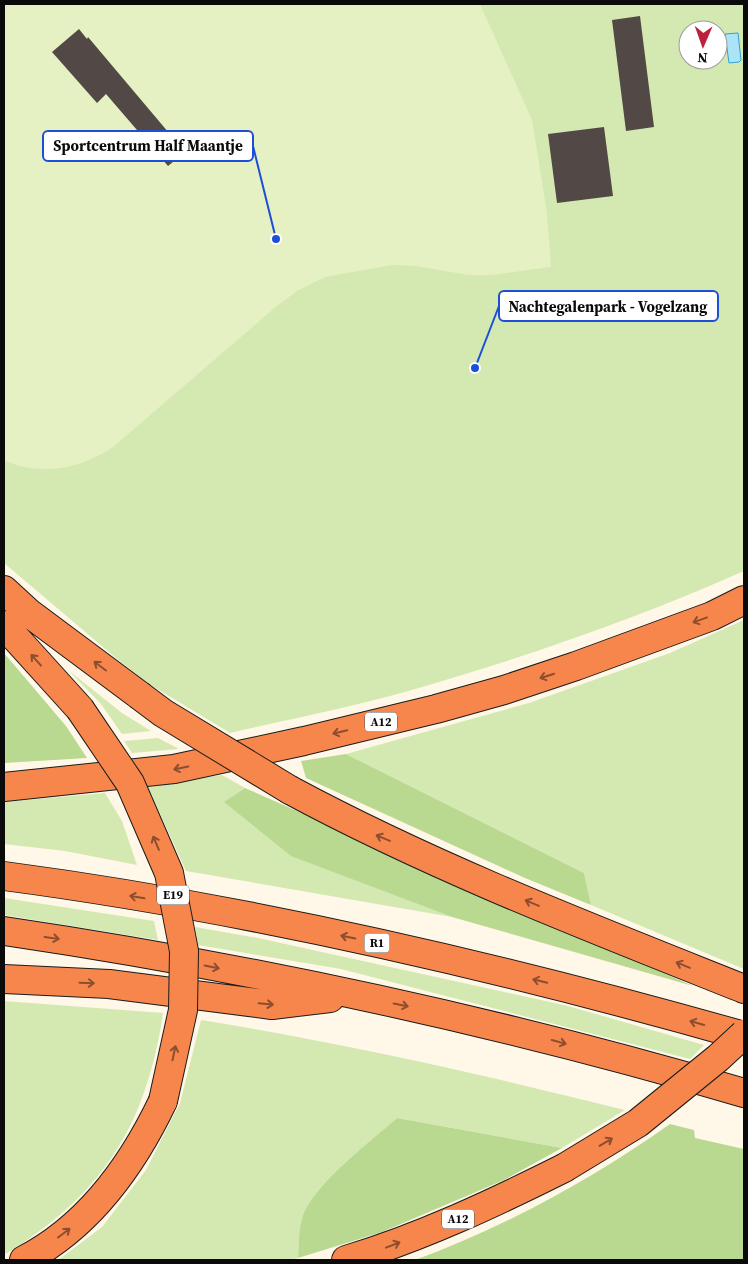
<svg xmlns="http://www.w3.org/2000/svg" width="748" height="1264" viewBox="0 0 748 1264" font-family="'Source Serif 4',serif">
	<rect width="100%" height="100%" fill="#fff7e7"/>
	<path fill="#d4e9b1" fill-rule="evenodd" d="M4 4H744V571C640 617 532 655 422 687 359 706 294 718 230 733L149 684 116 658 4 563ZM688 30H718V60H688Z
		M744 620V969L591 905 584 873 346 754 529 703 670 653Z
		M68 670 122 713 151 731 122 734 101 704Z
		M158 738 179 749 132 753 124 741Z
		M222 775 245 788 225 802 291 855 452 917 186 871 147 785Z
		M105 793 122 821 137 865 65 851 4 844V802Z
		M4 898 154 921 158 940 4 915Z
		M195 927 258 938 568 1006 704 1045 690 1059 341 969 198 945Z
		M4 1001 163 1013C146 1127 102 1195 4 1255Z
		M201 1020C344 1043 485 1075 625 1110L562 1148 397 1118C371 1141 310 1187 302 1219 298 1232 299 1245 298 1258L289 1260H58L102 1227 146 1170 180 1103Z"/>
	<path fill="#bad990" d="M4 653 66 726 87 758 4 763Z
		M346 754 584 873 591 905 525 878 306 778 301 761Z
		M245 788 693 986 452 917 291 856 224 802Z
		M397 1118 562 1148 504 1180 382 1232 298 1258C299 1245 298 1232 302 1219 310 1187 371 1141 397 1118Z
		M670 1124 694 1130 695 1138 744 1149V1260H415C506 1226 591 1180 670 1124Z"/>
	<path fill="#e5f0c3" d="M4 4H480L532 120 547 213 551 267 492 275H468L416 266 392 265 325 277 297 291 277 306 113 447C80 469 41 477 4 460Z"/>
	<path fill="#abe3f7" stroke="#31a2cf" d="M738 33 741 60 739 62 729 63 725 34Z"/>
	<path fill="#524946" d="M640 16 654 127 626 131 612 20Z
		M79 29 87 39 88 37 185 152 168 166 106 94 97 103 52 52Z
		M604 127 613 196 557 203 548 134Z"/>
	<g fill="none" stroke-linecap="round" stroke-linejoin="round">
		<g stroke="#1b1b1b" stroke-width="30">
			<path id="motorway" d="M4 590 29 613 139 695
				M4 625 80 709
				M4 787 174 769 304 741 436 709 504 690 576 666 712 616 744 600
				M290 790C435 868 591 928 744 989
				M4 876C254 909 501 967 744 1036
				M4 931C254 968 502 1022 744 1093
				M4 979 109 984 272 1005 330 998
				M24 1260C88 1227 133 1164 163 1101
				M346 1260C422 1237 494 1203 564 1168"/>
		</g>
		<use href="#motorway" stroke="#f7864c" stroke-width="28"/>
		<g stroke="#1b1b1b" stroke-width="30" stroke-linecap="butt">
			<path id="motorway-bridge" d="M139 695 163 713 290 790
				M80 709 130 783 169 873 184 951 183 1010 163 1101
				M564 1168 638 1123 718 1058 744 1034"/>
		</g>
		<use href="#motorway-bridge" stroke="#f7864c" stroke-width="28"/>
	</g>
	<defs><path id="oneway-shaft" d="M-6 0H5M1.5-3L5.5 0L1.5 3" fill="none" stroke-width="1.6" stroke-linecap="round" stroke-linejoin="round" transform="scale(1.25)"/></defs>
	<g stroke="#8c4e2e">
		<use href="#oneway-shaft" transform="translate(700 620) rotate(160)"/>
		<use href="#oneway-shaft" transform="translate(36 660) rotate(-132)"/>
		<use href="#oneway-shaft" transform="translate(100 666) rotate(-143)"/>
		<use href="#oneway-shaft" transform="translate(547 676) rotate(162)"/>
		<use href="#oneway-shaft" transform="translate(340 732) rotate(166)"/>
		<use href="#oneway-shaft" transform="translate(181 768) rotate(168)"/>
		<use href="#oneway-shaft" transform="translate(383 838) rotate(-157)"/>
		<use href="#oneway-shaft" transform="translate(156 843) rotate(-113)"/>
		<use href="#oneway-shaft" transform="translate(137 897) rotate(-171)"/>
		<use href="#oneway-shaft" transform="translate(532 903) rotate(-157)"/>
		<use href="#oneway-shaft" transform="translate(348 937) rotate(-168)"/>
		<use href="#oneway-shaft" transform="translate(52 938) rotate(8)"/>
		<use href="#oneway-shaft" transform="translate(683 965) rotate(-158)"/>
		<use href="#oneway-shaft" transform="translate(212 967) rotate(11)"/>
		<use href="#oneway-shaft" transform="translate(540 981) rotate(-166)"/>
		<use href="#oneway-shaft" transform="translate(87 983) rotate(2)"/>
		<use href="#oneway-shaft" transform="translate(266 1004) rotate(5)"/>
		<use href="#oneway-shaft" transform="translate(401 1005) rotate(12)"/>
		<use href="#oneway-shaft" transform="translate(697 1023) rotate(-164)"/>
		<use href="#oneway-shaft" transform="translate(559 1042) rotate(15)"/>
		<use href="#oneway-shaft" transform="translate(174 1053) rotate(-78)"/>
		<use href="#oneway-shaft" transform="translate(606 1142) rotate(-31)"/>
		<use href="#oneway-shaft" transform="translate(64 1233) rotate(-37)"/>
		<use href="#oneway-shaft" transform="translate(393 1245) rotate(-21)"/>
	</g>
	<g text-anchor="middle" dominant-baseline="central" stroke-width="5" stroke-linejoin="round" paint-order="stroke">
		<g fill="#fff" stroke="#545454" stroke-width="1">
			<rect x="365" y="712.5" width="32" height="19" rx="4"/>
			<rect x="157" y="885.5" width="32" height="19" rx="4"/>
			<rect x="364.5" y="933.5" width="25" height="19" rx="4"/>
			<rect x="442" y="1209.5" width="32" height="19" rx="4"/>
		</g>
		<g font-size="12" font-weight="bold" fill="#0a0a0a">
			<text x="381" y="722">A12</text>
			<text x="173" y="895">E19</text>
			<text x="377" y="943">R1</text>
			<text x="458" y="1219">A12</text>
		</g>
	</g>
	<path fill="none" stroke="#1d4ed8" stroke-width="2" d="M276 239L253 146M475 368L499 306"/>
	<g fill="#1d4ed8" stroke="#fff" stroke-width="2">
		<circle cx="276" cy="239" r="5"/>
		<circle cx="475" cy="368" r="5"/>
	</g>
	<g fill="#fff" stroke="#1d4ed8" stroke-width="2">
		<rect x="43" y="131" width="210" height="30" rx="5"/>
		<rect x="499" y="291" width="219" height="30" rx="5"/>
	</g>
	<g font-size="15" text-anchor="middle" font-weight="bold" fill="#0a0a0a">
		<text x="148" y="151">Sportcentrum Half Maantje</text>
		<text x="608" y="312">Nachtegalenpark - Vogelzang</text>
	</g>
	<rect width="748" height="1264" fill="none" stroke="#0a0a0a" stroke-width="10"/>
	<g transform="translate(703 45) rotate(182)"><circle r="24" fill="#ffffff" stroke="#9d9d9d"/>
	<path d="M0-4L9 19L0 12L-9 19Z" fill="#bb213a"/>
	<text y="-8" font-size="14" font-weight="bold" text-anchor="middle" fill="#0a0a0a">N</text>
	</g>
</svg>
